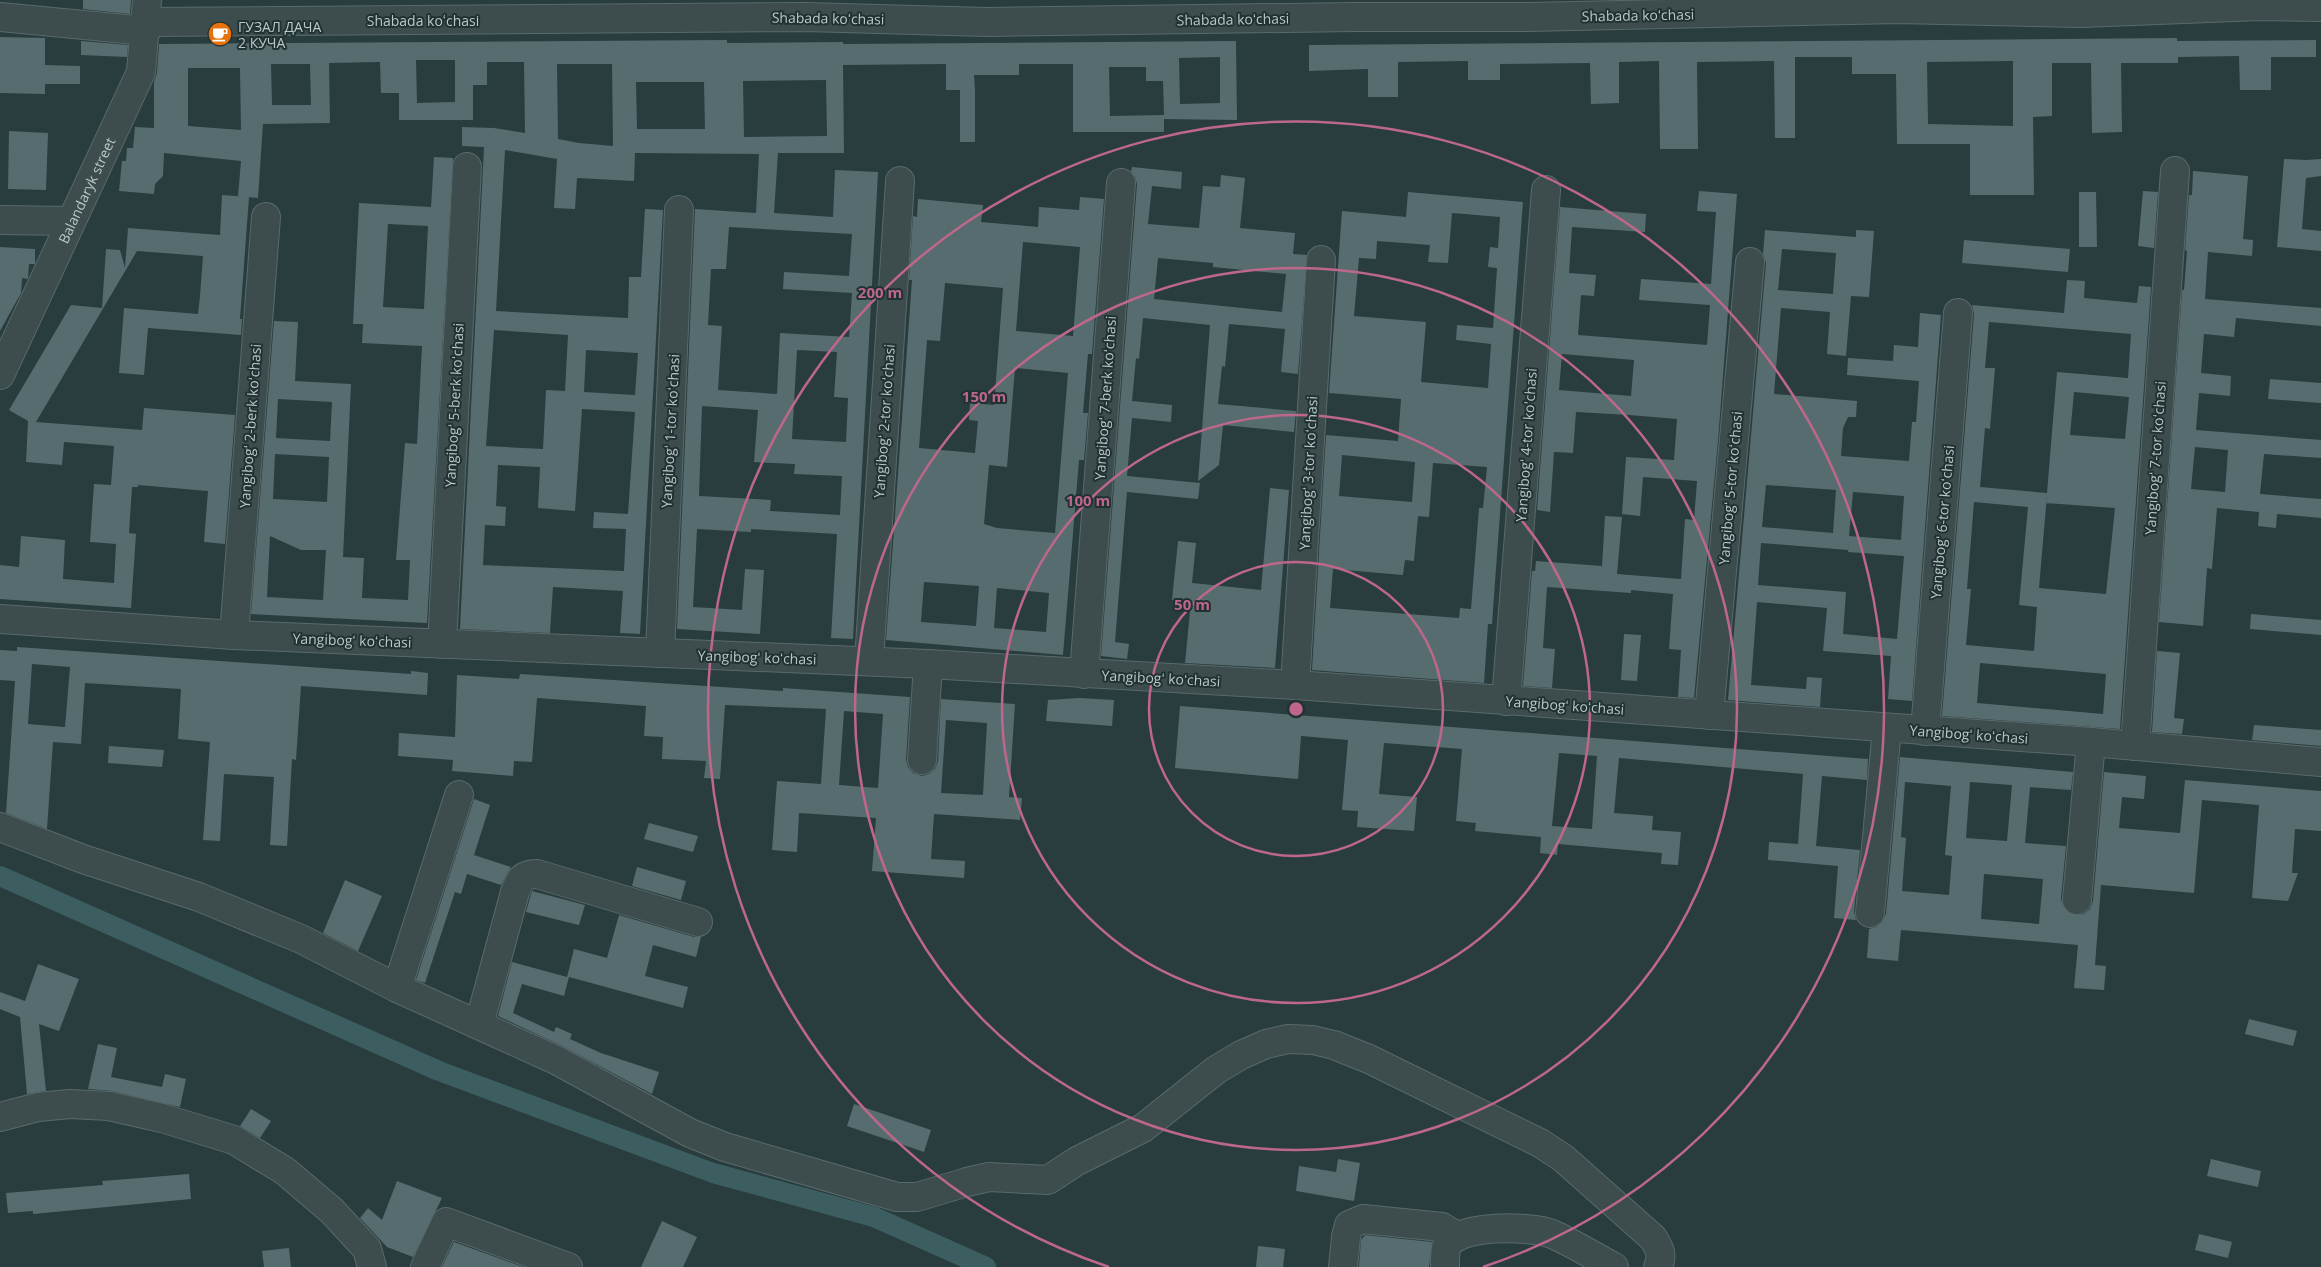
<svg xmlns="http://www.w3.org/2000/svg" width="2321" height="1267" viewBox="0 0 2321 1267" font-family="'Open Sans',sans-serif">
	<rect width="100%" height="100%" fill="#293d3e"/>
	<g fill="none" stroke-linecap="round" stroke-linejoin="round">
		<path stroke="#3d5e60" stroke-width="20" d="M0 876 439 1071 713 1173 874 1217 986 1267"/>
	</g>
	<path fill="#576c6e" fill-rule="evenodd" d="M83 0H131L130 14 83 9Z
		M0 37 45 38V65L80 66V84H45V94L0 93Z
		M2177 38V41L2316 40V57H2271V90H2240L2239 56 2178 57V63H2121L2122 132 2092 133 2091 63H2052V116L2033 117 2034 195H1970V144H1897L1896 74H1852V57H1795V138H1775L1774 61 1697 62 1698 149H1660L1659 61 1619 62V103L1591 104 1590 63 1500 64V80H1468V61L1398 62V97H1368V69L1309 71V45ZM2013 61V126L1928 124 1927 62Z
		M727 40V43L843 42V44L1236 41 1237 120 1164 119V132H1073V64H1019V75H974L975 90H946V64L843 65 844 153H778L774 213 833 217 835 170 878 172 853 639 831 638 837 534 751 529V532L697 529 693 607 742 610 745 569 764 570 760 634 677 629 695 209 756 213 759 154 635 153 634 181 577 178 575 209 554 208 557 159 505 150 496 311 628 318 629 277H641L645 209 663 210 640 634 620 633 623 591 553 587 550 633 460 629 484 147 462 146V127L494 128 525 133 524 62H487V85H473V120H399V93H381L380 62 329 63 330 123 263 124 258 198 238 196 241 161 164 153 163 176 155 184 154 194 119 191 122 161H126L127 148H133L135 127 154 128V82L157 73 159 44ZM1220 57V103L1180 104 1179 58ZM416 60H455V102L417 103ZM271 64H310L311 105H272ZM557 64H612L613 146 579 143 558 139ZM1109 67H1146V81H1163L1164 115 1110 116ZM188 68H240L241 130 188 126ZM826 80 827 136 744 137 743 81ZM636 82H704L705 129H637ZM729 227 852 234 849 276 784 272 783 289 852 293 849 337 780 333 777 394 718 390 722 326 708 325 711 269H726ZM494 330 568 335 565 391 546 390 543 449 486 446ZM586 350 638 353 635 395 584 392ZM797 350 837 352 834 397 848 398 846 442 792 439ZM702 406 758 410 754 462 795 464 794 474 842 476 840 515 770 511 771 500 699 496ZM582 409 635 412 628 514 594 512 593 528 626 529 624 571 483 565 485 525 505 526 506 507 496 506 498 465 540 467 538 508 575 511Z
		M81 41 128 45 127 57 81 55Z
		M960 90H975V142H960Z
		M9 131 48 133 46 190 8 189Z
		M434 157 453 158 427 623 251 614 274 321 298 322 295 381 351 384 343 557 364 558 362 598 408 600 410 560H396L405 443 417 444 422 346 362 343 363 324H353L359 203 431 207ZM388 224 428 226 424 309 383 307ZM278 399 332 402 330 441 276 438ZM275 454 329 457 327 502 273 499ZM270 536 301 550H326L323 600 267 597Z
		M2284 159 2306 160 2321 159V176L2306 178 2302 229 2321 231V251L2277 247Z
		M1132 167 1182 172 1181 189 1152 186 1148 224 1199 228 1203 186 1220 187 1221 175 1245 178 1240 228 1295 233 1293 254 1307 255 1298 374 1281 372 1285 329 1229 324 1225 367 1222 366 1218 404 1296 411 1294 432 1223 425 1219 465 1198 481 1210 325 1143 318 1139 359 1136 358 1132 401 1172 405 1171 422 1132 418 1127 476 1200 483 1198 499 1127 492 1115 642 1129 644 1127 659 1101 656 1137 184 1135 177 1131 172ZM1158 258 1213 263V267L1286 274 1282 312 1154 299Z
		M2193 171 2248 176 2243 239 2253 240 2252 256 2208 252 2205 299 2321 308V326L2236 318 2234 337 2204 334 2201 373 2231 376 2230 396 2199 393 2196 430 2321 440V458L2264 454 2260 494 2321 499V518L2277 514 2276 528 2258 526 2259 512 2217 508 2212 569 2207 568 2203 626 2159 622 2182 290H2184L2187 251 2185 250 2189 195H2192ZM2195 447 2228 450 2225 492 2191 489Z
		M1699 191 1737 194 1718 441 1694 698 1678 697 1681 650 1669 649 1673 594 1631 590V593L1547 587 1543 648 1555 649 1552 688 1523 686 1532 571H1535L1536 561 1602 566 1605 516 1622 517 1617 574 1681 579 1685 519 1694 520 1697 481 1643 477 1640 516 1622 514 1626 457 1674 460 1677 419 1629 415 1576 412 1573 453 1554 452 1550 512 1537 510 1560 207 1646 214 1645 232 1572 227 1569 273 1596 275 1594 296 1581 295 1578 335 1707 345 1710 305 1639 300 1641 279 1711 284 1716 212 1697 211ZM1562 354 1634 360 1631 396 1559 390Z
		M2143 191 2158 192 2154 248 2138 246Z
		M1408 192 1523 202 1495 582 1492 624H1488L1484 683 1312 670 1326 435 1398 441 1401 399 1329 393 1342 211 1406 217ZM1452 213 1500 217 1498 248 1490 247 1488 267 1497 268 1493 328 1457 325 1456 340 1491 344 1488 388 1421 382 1426 322 1354 316 1359 258 1376 259 1377 241 1430 245 1428 262 1448 263ZM1342 455 1415 462 1412 502 1339 496ZM1433 463 1487 467 1483 508H1479L1471 609 1460 608 1459 618 1330 608 1333 569 1403 575 1405 560 1414 561 1418 516 1429 517Z
		M2079 192H2096L2097 247H2079Z
		M222 195 249 197 240 319H242L241 335 148 328 144 375 119 373 124 308 198 314 200 296 203 256 137 251 36 422 142 430 144 408 235 415 225 544 204 542 208 491 138 485V487H132L129 533 136 534 131 608 0 599V565L19 567 21 536 65 540 63 579 114 583 116 544 90 542 94 484 111 485 114 446 64 442 62 465 26 462 28 421 9 410 71 305 102 308 106 249 120 250 125 268 128 228 220 235Z
		M1080 197 1104 199 1092 354H1088L1083 413H1088L1084 460H1079L1063 655 886 640 912 280H909L913 216 917 217 918 199 983 205 981 222 1038 227 1039 207 1079 210ZM1023 242 1080 247 1073 336 1016 331ZM945 283 1003 288 994 405 970 403 969 420 978 421 975 453 919 448 927 340 940 341ZM1015 368 1068 373 1055 533 997 528 984 524 989 465 1007 467ZM924 582 979 586 976 626 921 622ZM997 588 1049 593 1046 632 994 628Z
		M1765 230 1856 237V230L1874 231 1869 297 1851 296 1846 356 1827 354 1830 312 1781 308 1774 394 1857 401 1856 417H1848L1843 428 1841 456 1909 461 1912 422H1916L1919 381 1847 375 1848 358 1893 361 1894 345 1918 347 1920 313 1941 315 1912 701 1888 699 1891 656 1823 651 1827 608 1757 602 1751 685 1806 689 1807 677 1822 678 1820 707 1728 700 1766 263 1763 254ZM1782 249 1836 253 1833 294 1778 290ZM1766 485 1836 490 1833 533 1762 527ZM1853 492 1904 496 1901 540 1849 536ZM1849 536 1848 552 1904 556 1897 639 1843 634 1846 592 1758 585 1761 543 1848 550Z
		M1964 240 2070 249 2068 272 1962 263Z
		M0 247 35 249V264H29L28 279 22 278 21 293 0 331Z
		M2067 280 2085 281 2084 298 2137 303 2139 286 2151 287 2120 729 1942 716 1974 314 1972 305 2064 313ZM1989 322 2131 334 2128 378 2057 372 2047 493 1980 487 1985 428 1990 429 1995 368H1985ZM2074 392 2129 397 2125 439 2070 435ZM2047 495 2046 503 2115 508 2106 594 2039 588ZM1974 502 2028 507 2019 605 2037 607 2034 651 1966 645 1971 589H1967ZM1980 663 2106 674 2103 714 1977 703Z
		M2270 379 2321 383V403L2268 399Z
		M1270 488 1289 490 1275 668 1185 663 1191 601 1172 600 1178 541 1196 543 1192 583 1261 590Z
		M2251 614 2321 620V635L2250 629Z
		M1624 634 1641 635 1637 681 1621 680Z
		M17 647 411 674V671L428 673 427 695 301 686 296 760 292 759 287 846 270 845 274 777 224 774 220 841 203 840 210 742 178 739 181 689 85 683 81 744 53 742 47 829 6 813 15 681 0 680V650L17 651ZM32 664 70 667 65 727 28 724Z
		M2157 651 2180 653 2174 718 2184 719 2182 734 2152 732Z
		M520 674 783 691V688L910 697 906 760 908 767 913 773 922 776 929 774 935 769 938 761 941 699 1015 704 1009 797 1022 798 1020 820 934 814 931 859 965 861 964 878 872 871 876 818 799 813 797 852 772 850 777 781 821 784 826 709 725 705 720 779 704 778 706 761 662 759 663 737 644 736 646 706 537 698 532 762 514 761 513 776 452 771 453 760 398 756 399 733 455 737 457 675 519 679ZM844 711 883 714 878 788 839 785ZM946 720 987 723 983 795 941 793Z
		M1079 698 1114 700 1112 726 1046 721 1048 700Z
		M1180 706 1868 759 1867 780 1822 776 1816 846 1860 850 1854 912 1856 920 1834 918 1838 866 1768 860 1769 842 1798 844 1803 774 1619 758 1614 813 1653 816 1652 830 1681 832 1678 865 1661 864 1662 853 1558 844 1557 855 1540 853 1541 837 1475 831 1476 823 1456 821 1462 749 1384 743 1379 794 1417 797 1414 831 1357 827 1358 811 1342 810 1348 740 1301 736 1298 779 1175 768ZM1559 753 1597 756 1592 829 1552 826Z
		M2254 725 2321 730V746L2252 740Z
		M109 746 164 750 162 767 108 763Z
		M1900 757 2073 772 2071 790 2030 787 2025 843 2066 846 2061 899 2063 906 2068 912 2075 915 2084 914 2090 909 2093 901 2104 772 2146 776 2144 799 2122 797 2119 828 2180 833 2185 780 2321 791V831L2295 829 2292 873H2298L2288 901 2252 898 2259 805 2202 800 2194 893 2101 885 2095 965 2106 966 2104 990 2074 988 2078 945 1901 930 1898 961 1867 958 1869 929 1876 927 1882 922 1886 914ZM1905 782 1951 786 1945 855 1952 856 1949 895 1902 891 1906 838 1901 837ZM1970 782 2012 785 2007 841 1966 838ZM1984 874 2043 879 2039 924 1981 919Z
		M474 799 490 805 474 855 511 867 501 885 467 874 461 894 455 892 425 983 416 980Z
		M649 823 698 836 693 852 644 839Z
		M637 867 686 881 681 900 632 886Z
		M345 880 382 896 358 951 323 933Z
		M532 891 585 905 579 925 526 912Z
		M619 915 694 937H701L696 957 653 945 645 976 688 987 683 1008 569 977 564 996 522 984 513 1013 554 1032 556 1027 572 1034 570 1039 601 1053 659 1072 652 1094 562 1046 498 1016 512 962 567 977 574 949 607 958Z
		M38 964 79 979 59 1031 39 1024 46 1091 27 1094 20 1017 0 1009V992L25 1001Z
		M2249 1019 2297 1031 2293 1046 2245 1034Z
		M98 1044 117 1048 111 1077 162 1087 165 1074 186 1079 180 1107 112 1091 88 1089Z
		M854 1104 931 1130 924 1152 847 1126Z
		M251 1109 271 1121 260 1138 240 1126Z
		M1338 1159 1360 1163 1354 1201 1296 1191 1299 1166 1336 1172Z
		M2211 1159 2261 1171 2258 1187 2207 1176Z
		M189 1174 191 1199 33 1214V1211L8 1213 6 1193 103 1185 102 1181Z
		M397 1181 442 1198 413 1257 387 1247 360 1218 368 1208 382 1220Z
		M662 1221 697 1237 683 1267H641Z
		M2199 1234 2232 1242 2228 1258 2195 1250Z
		M1365 1235 1432 1242 1429 1267H1359L1361 1240Z
		M454 1242 523 1267H442Z
		M1258 1246 1285 1249 1283 1267H1256Z
		M289 1248 291 1267H264L262 1251Z"/>
	<g fill="none" stroke-linecap="round" stroke-linejoin="round">
		<g stroke="#5a6a6c" stroke-width="30">
			<g id="minor">
				<path d="M0 17 146 31"/>
				<path d="M144 22 806 17 987 22 1354 17H1528L1898 9 2082 13 2260 6 2321 7"/>
				<path d="M0 220 71 221"/>
				<path id="s1" d="M0 375 141 72 147 0"/>
				<path d="M0 619 234 635 928 664 1295 685 2091 742 2321 762"/>
				<path d="M234 635 266 217"/>
				<path d="M442 644 467 167"/>
				<path d="M660 653 679 210"/>
				<path d="M869 661 900 181"/>
				<path d="M1084 674 1121 183"/>
				<path d="M1295 685 1321 260"/>
				<path d="M1506 701 1546 190"/>
				<path d="M1709 715 1750 262"/>
				<path d="M1925 731 1958 313"/>
				<path d="M2135 746 2175 171"/>
				<path d="M922 760 928 664"/>
				<path d="M0 827 83 859 199 897 301 939 397 988 556 1060 690 1133 725 1147 897 1197H917L967 1182 989 1177 1048 1180 1077 1161 1143 1128 1216 1070 1241 1055 1266 1044 1288 1039 1313 1040 1334 1045 1369 1059 1540 1143 1563 1158 1653 1238C1660 1249 1663 1255 1658 1267"/>
				<path d="M2077 900 2091 742"/>
				<path d="M1870 913 1887 728"/>
				<path d="M397 988 459 795"/>
				<path d="M479 1025 515 892C520 879 523 874 537 874L698 922"/>
				<path d="M0 1117 38 1107 70 1104 109 1106 162 1118 234 1140 285 1171 332 1211 367 1249 372 1267"/>
				<path d="M425 1267 446 1222 568 1267"/>
				<path d="M1343 1267 1346 1237 1349 1225 1363 1219 1442 1227 1457 1236"/>
				<path d="M1445 1267C1445 1261 1445 1253 1446 1248 1455 1223 1532 1226 1552 1234 1573 1243 1593 1256 1614 1267"/>
			</g>
		</g>
		<use href="#minor" stroke="#3d4d4e" stroke-width="28"/>
	</g>
	<g fill="none" stroke="#be678c" stroke-width="2.5">
		<circle cx="1296" cy="709" r="147"/>
		<circle cx="1296" cy="709" r="294"/>
		<circle cx="1296" cy="709" r="441"/>
		<path d="M1109 1267A588 588 0 1 1 1483 1267"/>
	</g>
	<defs>
		<g id="cafe-disc" transform="scale(1.25)"><circle r="9.5" fill="#e8710a" stroke="#213233"/><path d="M-5.5-4.5H6V0H3Q3 3.5 0 3.5H-2.5Q-5.5 3.5-5.5 0ZM3-3.2v2h1.7v-2ZM-6 4.5H4V6H-6Z" fill="#fff"/></g>
	</defs>
	<g fill-rule="evenodd">
		<use href="#cafe-disc" x="220" y="34"/>
	</g>
	<g text-anchor="middle" dominant-baseline="central" stroke-width="4" stroke-linejoin="round" paint-order="stroke">
		<g font-size="14" fill="#b9c7c9" stroke="#213233">
			<text transform="translate(1638 15) rotate(-1)">Shabada koʻchasi</text>
			<text transform="translate(828 18) rotate(1)">Shabada koʻchasi</text>
			<text transform="translate(1233 19) rotate(-1)">Shabada koʻchasi</text>
			<text x="423" y="20">Shabada koʻchasi</text>
			<text stroke="none"><textPath href="#s1" startOffset="204">Balandaryk street</textPath></text>
			<text transform="translate(1105 398) rotate(-86)">Yangibogʻ 7-berk koʻchasi</text>
			<text transform="translate(454 405) rotate(-87)">Yangibogʻ 5-berk koʻchasi</text>
			<text transform="translate(884 421) rotate(-86)">Yangibogʻ 2-tor koʻchasi</text>
			<text transform="translate(250 426) rotate(-86)">Yangibogʻ 2-berk koʻchasi</text>
			<text transform="translate(670 431) rotate(-87)">Yangibogʻ 1-tor koʻchasi</text>
			<text transform="translate(1526 445) rotate(-86)">Yangibogʻ 4-tor koʻchasi</text>
			<text transform="translate(2155 458) rotate(-86)">Yangibogʻ 7-tor koʻchasi</text>
			<text transform="translate(1308 473) rotate(-87)">Yangibogʻ 3-tor koʻchasi</text>
			<text transform="translate(1730 488) rotate(-85)">Yangibogʻ 5-tor koʻchasi</text>
			<text transform="translate(1942 522) rotate(-85)">Yangibogʻ 6-tor koʻchasi</text>
			<text transform="translate(352 640) rotate(2)">Yangibogʻ koʻchasi</text>
			<text transform="translate(757 657) rotate(2)">Yangibogʻ koʻchasi</text>
			<text transform="translate(1161 678) rotate(3)">Yangibogʻ koʻchasi</text>
			<text transform="translate(1565 705) rotate(4)">Yangibogʻ koʻchasi</text>
			<text transform="translate(1969 734) rotate(4)">Yangibogʻ koʻchasi</text>
		</g>
		<g font-size="14" fill="#b9c7c9" stroke="#213233" text-anchor="start">
			<text x="238" y="26">ГУЗАЛ ДАЧА<tspan x="238" dy="16">2 КУЧА</tspan></text>
		</g>
	</g>
	<circle cx="1296" cy="709" r="8" fill="#be678c" stroke="#213233" stroke-width="2.5"/>
	<g font-size="15" text-anchor="middle" font-weight="bold" fill="#be678c" stroke="#213233" stroke-width="4" stroke-linejoin="round" paint-order="stroke">
		<text x="880" y="298">200 m</text>
		<text x="984" y="402">150 m</text>
		<text x="1088" y="506">100 m</text>
		<text x="1192" y="610">50 m</text>
	</g>
</svg>
